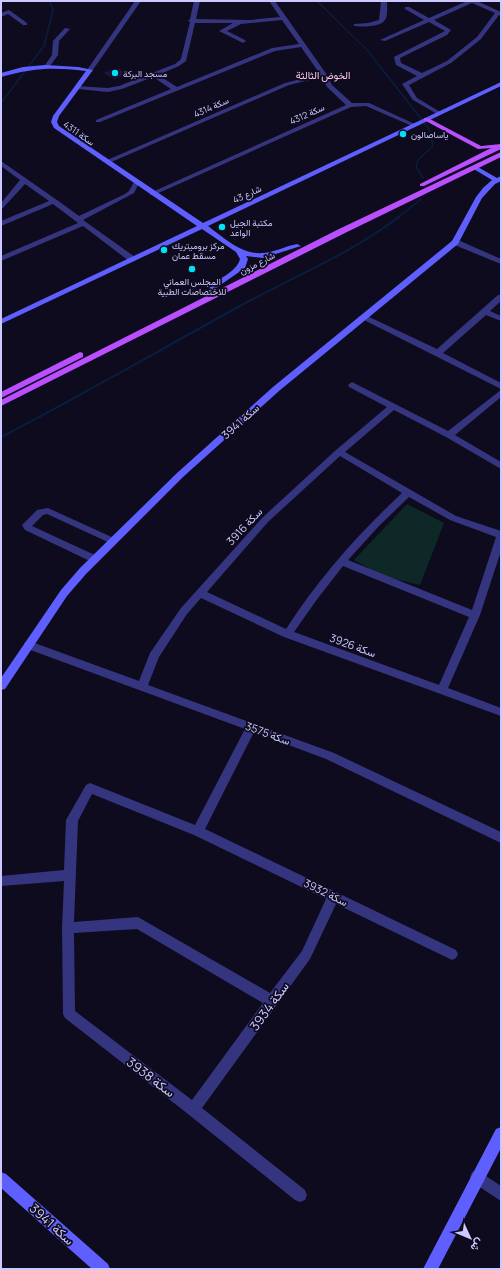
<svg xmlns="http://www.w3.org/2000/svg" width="502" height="1270" viewBox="0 0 502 1270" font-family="Manrope,Vazirmatn,sans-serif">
	<rect width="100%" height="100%" fill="#0e0b1e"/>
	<path fill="#0e2827" d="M407 504 444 523 420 585 383 576 354 560Z"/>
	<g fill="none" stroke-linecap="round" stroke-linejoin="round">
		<path stroke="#091e3f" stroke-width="1.5" d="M317 1 368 51 429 129 433 146 418 160 416 166 423 178
			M1 103 44 46 53 10 50 1
			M399 217 421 199"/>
		<path stroke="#091e3f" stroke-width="2" d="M1 437C82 395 160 350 240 306 293 277 352 253 400 216"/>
	</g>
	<path fill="#1e1640" d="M116 68 127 73 115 79 104 73Z"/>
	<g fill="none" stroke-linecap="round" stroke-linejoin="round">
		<path fill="#35347f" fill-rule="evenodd" d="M135 1H141L92 71H88L87 70Z
			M194 1H200L196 19 250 20 280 17 269 1H275L327 75 332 85 352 103H369L417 125 412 126 366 106 351 107 154 195H150V193L346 105 327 87 322 77 289 85 109 163H105V161L285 83 320 74 301 47 275 51 100 122H96V120L171 89 153 77 122 89 108 92 78 89 76 88V86L108 88 119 86 175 64 181 59 190 22 188 21 190 19ZM282 20 299 44 272 48 177 87 158 75 179 66 186 61 195 23H233L219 31 243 43 246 41 245 40 227 31 241 24Z
			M381 1H387C387 6 388 16 385 20 381 27 361 27 354 26V24L368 23 379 20Z
			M467 1H477L501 12V16L499 15 481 39 451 63 409 85 417 98 442 113 437 114 413 100 402 84 417 76 396 65 394 57 445 31 429 22 385 41 380 40 424 20 405 9V7H409L429 18ZM472 3 495 13 477 37 447 61 422 73 401 63 400 58 447 35 451 30 434 20Z
			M9 10 27 23V25H23L8 14 1 17V13Z
			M65 28 70 29 59 41 58 55 50 66H46L45 65 52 55 53 41Z
			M1 161 57 200 79 216 125 194 129 191 134 182H138L139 183 134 193 83 220 135 257V261H129L83 226 1 261V256L78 223 53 204 1 226V221L49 201 25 184 3 208 1 209V203L20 180 1 166Z
			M452 240H458L501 259V264L452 244Z
			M498 295H501V301L490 311 501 316V321L486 315 443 353 501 383V389L358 317 362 315H365L437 349Z
			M352 382 448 431 501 390V397L455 435 501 462V469L446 437 394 410 345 452 456 516 501 531V551L480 615 448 688 501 708V716L284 637 201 598 187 614 159 657 148 685 334 753 501 832V843L326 759 254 732 205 829 456 950 458 954 456 958 452 960 448 958 336 904 310 959 202 1108 305 1190 307 1195 305 1200 300 1202 295 1200 188 1114 65 1018 63 1014 62 928 64 881 1 886V876L64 870 66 820 86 785 90 783 195 825 245 729 25 648 24 645 25 642 29 641 139 681 150 653 181 608 262 518 336 450 387 407 349 387 348 385ZM340 456 402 493C358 534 319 578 286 629L207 592 268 522ZM409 497 450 520 496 537 472 610 348 560 379 526ZM343 566 469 617 439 685 294 632 318 598ZM92 794 194 835 326 899 302 951 270 993 138 917 74 922 78 821ZM137 929 263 1003 192 1100 75 1011 74 933Z
			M48 508 116 539 118 541 113 544 110 543 47 514 43 515 32 526 97 556 99 559 94 563 25 530 22 525 37 510Z
			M477 1170 501 1186V1201L472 1182 470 1177 472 1172Z"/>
		<path fill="#5f5fff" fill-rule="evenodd" d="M45 65 78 67 93 70 59 116 57 122 59 126 203 223 499 83 501 82V86L208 226C224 238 242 255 263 253 275 252 286 246 297 244L301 246 263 258 246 256 248 259 245 268 213 290 209 288C218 278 237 272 240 259L236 252 202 229 1 324V319L197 226 54 128 51 122 53 116 86 71C52 67 34 68 1 77V73L23 67Z
			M472 166H476L497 178 501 176V181L495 184 482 198 458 244 279 391 183 477 86 574 67 596 5 689 1 690V678L61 590 80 568 177 473 273 387 452 241 476 197 483 188 492 180 472 168Z
			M501 1127V1148L438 1269H423L496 1129Z
			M1 1172 6 1174 108 1264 110 1269H92L1 1188Z"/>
		<path fill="#b94fff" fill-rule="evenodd" d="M424 118H428L481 146 501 144V149L424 186H420V184L491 148 478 149 424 120Z
			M501 152V157L345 233 1 406V400L339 229Z
			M80 352 83 353V357L1 398V392Z"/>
	</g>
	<g fill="#00e1f3" stroke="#0e0b1e" stroke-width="1.5">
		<circle cx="115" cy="73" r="4"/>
		<circle cx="403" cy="134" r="4"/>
		<circle cx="222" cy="227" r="4"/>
		<circle cx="164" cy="250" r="4"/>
		<circle cx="192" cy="269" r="4"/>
	</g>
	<g text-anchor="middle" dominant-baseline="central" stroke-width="3.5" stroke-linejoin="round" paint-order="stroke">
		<g font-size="9" fill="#cdc8ff" stroke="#0e0b1e" text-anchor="start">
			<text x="123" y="73">مسجد البركة</text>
			<text x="411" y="134">ياساصالون</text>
			<text x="230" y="222">مكتبة الجيل<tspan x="230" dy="10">الواعد</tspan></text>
			<text x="172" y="245">مركز بروميتريك<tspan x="172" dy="10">مسقط عمان</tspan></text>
			<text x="192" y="281" text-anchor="middle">المجلس العماني<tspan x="192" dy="10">للاختصاصات الطبية</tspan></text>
		</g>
		<g font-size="9" fill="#cdc8ff" stroke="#0e0b1e">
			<text transform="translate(211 107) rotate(-24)">سكة 4314</text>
			<text transform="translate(307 114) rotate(-24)">سكة 4312</text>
			<text transform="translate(79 133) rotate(35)">سكة 4311</text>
			<text transform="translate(247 194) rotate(-25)">شارع 43</text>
			<text transform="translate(257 263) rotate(-27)">شارع مزون</text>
		</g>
		<g font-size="10" fill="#ffcaed" stroke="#0e0b1e">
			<text x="323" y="75">الخوض الثالثة</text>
		</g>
		<g font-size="11" fill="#cdc8ff" stroke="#0e0b1e">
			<text transform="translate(240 421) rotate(-42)">سكة 3941</text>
			<text transform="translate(244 526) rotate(-47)">سكة 3916</text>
			<text transform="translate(353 645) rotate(20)">سكة 3926</text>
			<text transform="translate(268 733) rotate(20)">سكة 3575</text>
			<text transform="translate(326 892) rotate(26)">سكة 3932</text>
		</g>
		<g font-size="13" fill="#cdc8ff" stroke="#0e0b1e">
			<text transform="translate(269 1006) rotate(-54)">سكة 3934</text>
			<text transform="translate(151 1077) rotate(37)">سكة 3938</text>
			<text transform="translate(52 1224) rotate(42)">سكة 3941</text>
		</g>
	</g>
	<rect width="502" height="1270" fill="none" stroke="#cdc8ff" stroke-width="4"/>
	<g transform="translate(470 1238) rotate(134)" stroke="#0e0b1e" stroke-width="3" paint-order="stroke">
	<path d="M0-3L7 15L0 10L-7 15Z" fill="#cdc8ff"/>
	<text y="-6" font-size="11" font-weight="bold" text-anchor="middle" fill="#cdc8ff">ش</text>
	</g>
</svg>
